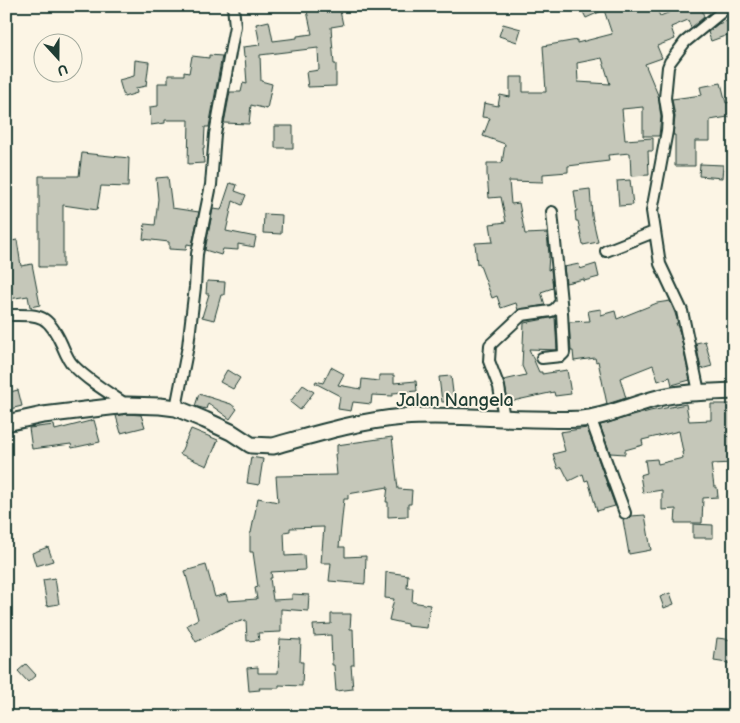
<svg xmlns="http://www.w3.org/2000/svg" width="740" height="723" viewBox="0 0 740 723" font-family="'Balsamiq Sans',sans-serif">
	<rect width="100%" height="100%" fill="#fcf5e5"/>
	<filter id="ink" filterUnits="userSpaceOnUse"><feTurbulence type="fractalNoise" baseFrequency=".02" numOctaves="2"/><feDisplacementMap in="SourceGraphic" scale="10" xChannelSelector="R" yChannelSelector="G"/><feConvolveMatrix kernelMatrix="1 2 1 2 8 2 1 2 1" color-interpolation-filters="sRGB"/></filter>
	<g filter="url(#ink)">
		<path fill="#c5c7b9" stroke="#1f3d34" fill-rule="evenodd" d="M333 6H339L343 25 331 27 334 64H336V86L308 87 306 72 319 70 318 48 260 55 261 81 272 84 267 109 251 105 249 124 224 123 230 92H241L243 83 247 84 245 56 244 57 243 47 260 45 256 24 269 21 273 41 297 38V36L312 34 307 11Z
			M580 6H655L660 16 686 6H701L704 17 691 28 688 20 671 27 675 39 657 46 662 58 645 64 658 95 661 117 659 136H643V107L622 109 625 140 653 138V151H648L649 175 631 176 630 153 608 155 609 161 568 166V172L543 174V182L509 181 511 204 519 203 525 234 547 233 549 255 548 270 551 269 553 288 541 292 545 305 518 310 516 303 501 308 497 296 492 298 479 263 477 264 475 243 493 242 490 224 506 222 501 197 489 198 487 174V163H502L505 144 483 136 490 118 482 117 484 103 498 106 500 95 510 97V77H523V92H546L543 46 577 40V43L612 34 604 10 586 18ZM602 58 610 84 578 82 577 63Z
			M729 20 733 33 711 41 708 32 718 24Z
			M503 24 521 29 517 42 499 36Z
			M209 55 222 56 209 127H205L204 148H203L204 163 188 164 189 120H165V123L151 125 150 107 158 106V83H168V75H184V72L189 73 192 56 209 58Z
			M135 60 149 62 146 86 136 88 137 93 124 97 119 80 134 76Z
			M721 83 726 103 734 101V116L710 120V141H695V166H675V135H673L675 117 672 99 702 95 700 87Z
			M275 126H293V148H275Z
			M82 153 129 158 128 187 101 186 97 210 63 205V267H39V176H79Z
			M700 164 723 165 722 178 699 176Z
			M168 177 172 208 199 212 192 245 187 244 186 250 169 249V242L143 239 145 224 155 225 158 199 156 178Z
			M630 180 633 205 619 206 617 181Z
			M230 183 237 185 235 191 246 195 242 205 233 201 226 231 256 237 254 247 238 244V250L223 249 221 255 205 250 213 209 221 210Z
			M590 189 592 216 598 242 583 245 578 221H576L575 211H577L574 191Z
			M264 214 282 215 281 234 263 233Z
			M17 240 21 266 32 264 40 305 30 307 28 296 9 299 6 284V242Z
			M579 264 580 269 596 264 599 277 584 281V279L566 283 564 267Z
			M207 281 225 282 224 295H221L214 320 202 317 209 294H206Z
			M670 301 675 313 678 323H676L680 333 690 380 672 385 670 377 658 381 653 365 620 378 626 398 607 404 598 361 596 362 595 358 574 361 573 351H571L569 322 590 321 588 311 601 309V315L615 311 617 319 657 303Z
			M555 317 557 350 529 349 539 372H542V374L567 370 571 394 555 396 554 392 508 402 504 380 526 375 522 366 524 323Z
			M705 341 712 366 701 369 696 343Z
			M331 367 344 374 338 385 361 389 362 379 379 381V375H394V383L416 381 417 391 393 393V396L372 395 371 404 353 402 351 411 338 409 340 396 315 383 316 381 323 383Z
			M227 370 240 378 233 389 220 382Z
			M451 376 454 401 442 402 439 377Z
			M303 385 314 392 300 410 290 402Z
			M18 390 22 406 6 410V393Z
			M199 394 231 404 237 409 230 419 208 403 206 409 198 407 195 406Z
			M686 404 689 421 711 420V404H732L734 463 711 464 714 487H717L718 497 703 498 702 523H675L676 509 662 510V490L643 493 640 475 647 473 645 460 657 459 658 464 683 458 682 452H683L679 431 642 440 643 445 625 450V454L610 453 600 425 650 411Z
			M127 414 141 415 145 427 121 433 116 416Z
			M94 420 100 442 72 448 71 444 32 449 29 428 54 425 55 430Z
			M587 428 615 506 597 511 588 480 585 481 583 474 569 481 562 467 558 469 553 454 565 451 560 432Z
			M191 429 218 440 207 466 180 454Z
			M392 437 398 489 412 490 411 504H408V516L388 517V502H386L388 487 348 494V499H344L339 547H345V557L366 556 365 584 329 581 331 563H321L324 527 290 528V531L284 532 285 556 304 555 305 570 271 572 272 578H270L273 600 292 599V594L309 595 308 611 281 609V632L258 633 259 640 247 641 246 620 230 624 196 642 187 625 198 619 185 571 206 565 215 597 226 594 228 601 257 599 255 588 258 587 253 552H250V533H251L258 498 278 502 276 476 337 475 335 454H337V445Z
			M251 457 263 459 259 485 247 483Z
			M645 515 651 550 629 554 623 520 628 519 631 516Z
			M693 524 713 525V538H693Z
			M48 547 53 561 36 566 32 553Z
			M386 572 408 575 407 588H413L412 602 430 605 427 628 407 626V624L389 620 394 599 385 598Z
			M55 578 59 604 47 606 43 580Z
			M670 593 674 604 664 608 660 597Z
			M331 614H351L350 629H353L354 665H351L353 689 336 691 334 665H332L331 635 314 636 313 625 331 624Z
			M717 638 734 640V664L714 661Z
			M280 639 301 640 300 662H303L302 686 279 685V688H259L260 690 249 691 247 668 258 667V673H278Z
			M26 664 36 675 28 682 18 671Z"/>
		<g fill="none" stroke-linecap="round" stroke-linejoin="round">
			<g stroke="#1f3d34" stroke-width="14">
				<path id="street" d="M606 251 654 232
					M6 315C39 315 47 312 62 345 65 352 68 360 73 365 88 381 109 393 127 405
					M542 358 561 356 564 353 562 312 552 212
					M699 392 682 311 660 264 652 211 667 131 668 117 665 98 668 67 670 62 685 42 729 6
					M176 408 188 346 195 287 197 254 211 185 215 134 235 26 233 6
					M590 417 625 513
					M504 419 499 387 489 361 490 345 522 315 551 311 555 309 560 303"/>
			</g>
			<g stroke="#1f3d34" stroke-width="19">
				<path id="primary" d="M6 423 43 415 93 409 127 405 160 406 176 408 205 420 231 432 251 445 273 446C316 434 358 421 403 417 462 413 522 422 581 419 607 417 633 404 658 398 683 392 709 392 734 391"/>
			</g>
			<use href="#street" stroke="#fcf5e5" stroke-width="10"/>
			<use href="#primary" stroke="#fcf5e5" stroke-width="15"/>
		</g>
	</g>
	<g text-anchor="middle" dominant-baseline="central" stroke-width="4" stroke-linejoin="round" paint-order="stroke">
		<g font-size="18" fill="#1f3d34" stroke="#fcf5e5">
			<text x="455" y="400">Jalan Nangela</text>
		</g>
	</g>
	<rect width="740" height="723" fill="none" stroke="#fcf5e5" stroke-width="25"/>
	<rect x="12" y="12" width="715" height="698" fill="none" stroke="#1f3d34" stroke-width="2" filter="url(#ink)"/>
	<g transform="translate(58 58) rotate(159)"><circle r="24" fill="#fcf5e5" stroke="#a4ab9e"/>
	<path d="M0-4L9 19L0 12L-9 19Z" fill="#1f3d34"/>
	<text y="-8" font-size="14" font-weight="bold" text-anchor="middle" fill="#1f3d34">U</text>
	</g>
</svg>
